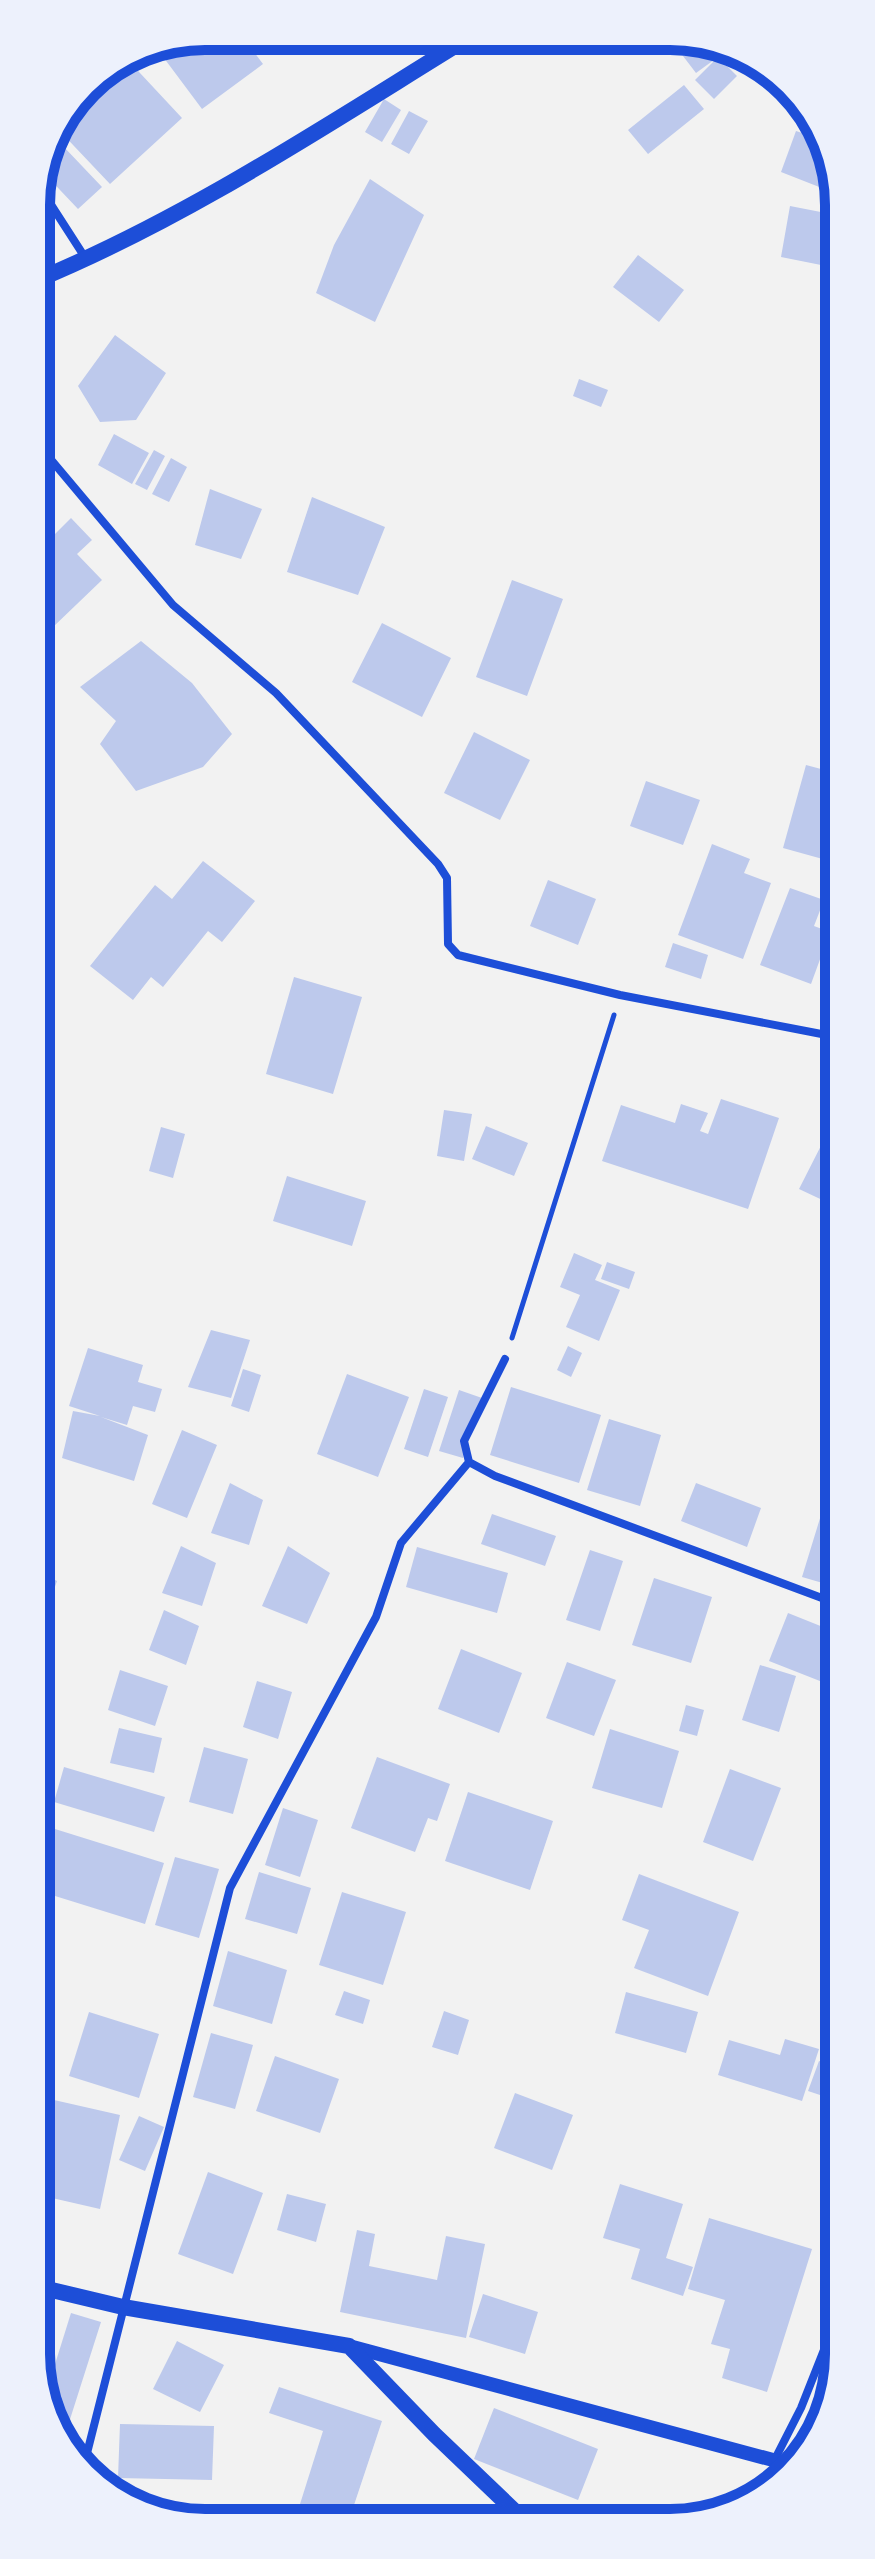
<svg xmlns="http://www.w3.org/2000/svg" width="875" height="2559" viewBox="0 0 875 2559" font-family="'Archivo Narrow',sans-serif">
	<rect width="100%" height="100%" fill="#f2f2f2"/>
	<path fill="#bdc9ec" d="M205 36H242L263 64 202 109 155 46Z
		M670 39H703L725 51 718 57 737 76 714 99 695 80 718 57 696 73Z
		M126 58 182 118 110 184 56 127 71 108Z
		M684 85 704 109 648 154 628 130Z
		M384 99 401 110 382 142 365 132Z
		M409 111 428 121 409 154 391 144Z
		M796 131 818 138 836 172 832 192 781 172Z
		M63 146 102 187 78 209 42 171 44 164Z
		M370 179 424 215 375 322 316 293 334 245Z
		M790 206 831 214 821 265 781 257Z
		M638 255 684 290 659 322 613 287Z
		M836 264V299L823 294Z
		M115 335 166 373 136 420 100 422 78 386Z
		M579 379 608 390 601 407 573 396Z
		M114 434 149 453 132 484 98 465Z
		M154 450 165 456 147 490 135 484Z
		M171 458 187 467 169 502 152 494Z
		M210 489 262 509 241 559 195 545Z
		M312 497 385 527 358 595 287 572Z
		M71 518 92 540 77 554 102 580 52 628 37 613V552Z
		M512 580 563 599 527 696 476 677Z
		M382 623 451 658 422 717 352 682Z
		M141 641 192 683 232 734 203 767 136 791 100 744 116 721 80 687Z
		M474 732 530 760 500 820 444 793Z
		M806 765 836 773 837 863 783 848Z
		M646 781 700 800 683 845 630 826Z
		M712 844 750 859 744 873 771 883 743 959 678 935Z
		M203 861 255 901 222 942 208 931 163 987 151 977 133 1000 90 966 155 885 172 899Z
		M548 880 596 899 578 945 530 926Z
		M790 888 824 900 814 926 830 932 811 984 760 965Z
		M673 943 708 955 701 979 665 967Z
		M294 977 362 997 333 1094 266 1074Z
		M721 1099 779 1118 748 1209 602 1161 621 1105 675 1123 681 1104 708 1113 700 1131 708 1134Z
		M444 1110 472 1114 464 1161 437 1156Z
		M486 1126 528 1143 514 1176 472 1159Z
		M161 1127 185 1134 173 1178 149 1171Z
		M830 1128 837 1132V1197L833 1205 799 1189Z
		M287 1176 366 1201 352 1246 273 1221Z
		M574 1253 602 1265 595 1280 620 1290 599 1341 566 1327 580 1295 560 1287Z
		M607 1262 635 1272 629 1289 601 1279Z
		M211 1330 250 1340 231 1398 188 1387Z
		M568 1346 582 1353 571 1377 557 1370Z
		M88 1348 143 1365 138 1382 162 1389 155 1412 133 1406 127 1425 101 1417 148 1435 134 1481 62 1458 73 1411 100 1416 69 1406Z
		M243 1369 261 1375 249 1412 231 1406Z
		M347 1374 409 1397 378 1477 317 1454Z
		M511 1387 601 1415 579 1483 490 1455Z
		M424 1389 448 1397 428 1457 404 1449Z
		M459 1390 482 1398 463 1458 439 1451Z
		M609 1419 661 1435 640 1506 587 1490Z
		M182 1430 217 1445 187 1518 152 1504Z
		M230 1483 263 1500 249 1545 211 1533Z
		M696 1483 761 1508 747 1547 681 1521Z
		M492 1514 556 1536 545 1566 481 1544Z
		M821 1515 838 1520V1570L833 1586 802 1577Z
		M181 1546 216 1563 202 1606 162 1593Z
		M288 1546 330 1573 307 1624 262 1606Z
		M417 1547 508 1573 497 1613 406 1587Z
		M590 1550 623 1561 600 1631 566 1620Z
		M38 1571 57 1581 39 1633H38Z
		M654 1578 712 1597 691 1663 632 1645Z
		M164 1610 199 1626 186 1665 149 1650Z
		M788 1613 838 1633V1650L825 1683 769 1661Z
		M461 1649 522 1673 499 1733 438 1709Z
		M567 1662 616 1680 594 1736 546 1718Z
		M760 1665 796 1676 779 1732 742 1720Z
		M120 1670 168 1686 155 1726 108 1710Z
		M257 1681 292 1692 278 1739 243 1727Z
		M38 1682 54 1687 39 1735H38Z
		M831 1699 838 1701V1733L821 1728Z
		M686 1705 704 1710 697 1736 679 1731Z
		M119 1728 162 1738 154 1773 110 1763Z
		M610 1729 679 1751 662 1808 592 1788Z
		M204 1747 248 1759 233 1814 189 1802Z
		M377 1757 450 1784 437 1821 428 1818 415 1852 351 1828Z
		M64 1767 165 1797 154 1832 54 1802Z
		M730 1769 781 1788 753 1861 703 1842Z
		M468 1792 553 1821 530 1890 445 1861Z
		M283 1808 318 1820 300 1877 265 1865Z
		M55 1829 164 1863 145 1924 39 1891Z
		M175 1857 219 1869 199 1938 155 1925Z
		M259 1872 311 1888 297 1934 245 1919Z
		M639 1874 739 1912 708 1996 634 1968 649 1930 622 1920Z
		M342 1892 406 1912 383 1985 319 1965Z
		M228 1951 287 1970 272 2024 213 2006Z
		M344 1991 370 2000 363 2024 335 2015Z
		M626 1992 698 2012 686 2053 615 2033Z
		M444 2011 469 2020 458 2055 432 2047Z
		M89 2012 159 2034 139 2098 69 2076Z
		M211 2033 253 2045 235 2109 193 2097Z
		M785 2039 819 2049 802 2101 718 2075 729 2040 780 2055Z
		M275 2056 339 2079 320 2133 256 2111Z
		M819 2061 836 2067 826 2097 808 2091Z
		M515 2093 573 2115 552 2170 494 2148Z
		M54 2100 120 2115 100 2209 39 2195V2169Z
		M139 2116 164 2127 145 2171 119 2160Z
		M208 2172 263 2193 233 2274 178 2254Z
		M620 2184 683 2204 666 2258 693 2267 683 2296 631 2279 640 2249 603 2238Z
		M287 2194 326 2204 316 2242 277 2230Z
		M709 2218 812 2249 767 2392 722 2378 730 2349 711 2344 725 2300 688 2289Z
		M357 2230 375 2234 369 2266 437 2280 446 2236 485 2244 466 2338 340 2312Z
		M483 2294 538 2312 525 2354 469 2337Z
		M71 2313 101 2322 65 2435 39 2387V2373L51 2377Z
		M177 2341 224 2365 200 2412 153 2389Z
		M279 2387 382 2421 349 2520H295L323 2431 269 2413Z
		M494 2408 598 2449 578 2500 474 2459Z
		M120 2424 214 2426 212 2480 118 2478Z"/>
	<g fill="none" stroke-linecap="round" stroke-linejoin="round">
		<path stroke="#1d4ed8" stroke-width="5" d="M512 1338 614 1015"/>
		<path stroke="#1d4ed8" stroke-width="8" d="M39 186 86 259
			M37 443 173 605 276 693 438 864 447 878 448 944 458 955 620 995 837 1037
			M505 1359 464 1441 469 1462 495 1476 838 1604
			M775 2459 801 2408 839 2312
			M83 2469 230 1888 376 1617 401 1543 469 1462"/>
		<path stroke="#1d4ed8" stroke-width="14" d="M349 2346 795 2466"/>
		<path stroke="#1d4ed8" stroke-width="16" d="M37 280C189 217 328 124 468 38
			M39 2287 123 2307 349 2346 434 2434 524 2520"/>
	</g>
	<path d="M0 0H875V2559H0ZM205 50H670A155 155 0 0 1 825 205V2354A155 155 0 0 1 670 2509H205A155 155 0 0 1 50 2354V205A155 155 0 0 1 205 50Z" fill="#edf1fc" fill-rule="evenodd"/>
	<path fill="none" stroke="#1d4ed8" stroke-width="10" d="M205 50H670A155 155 0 0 1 825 205V2354A155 155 0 0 1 670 2509H205A155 155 0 0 1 50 2354V205A155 155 0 0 1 205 50Z"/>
</svg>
